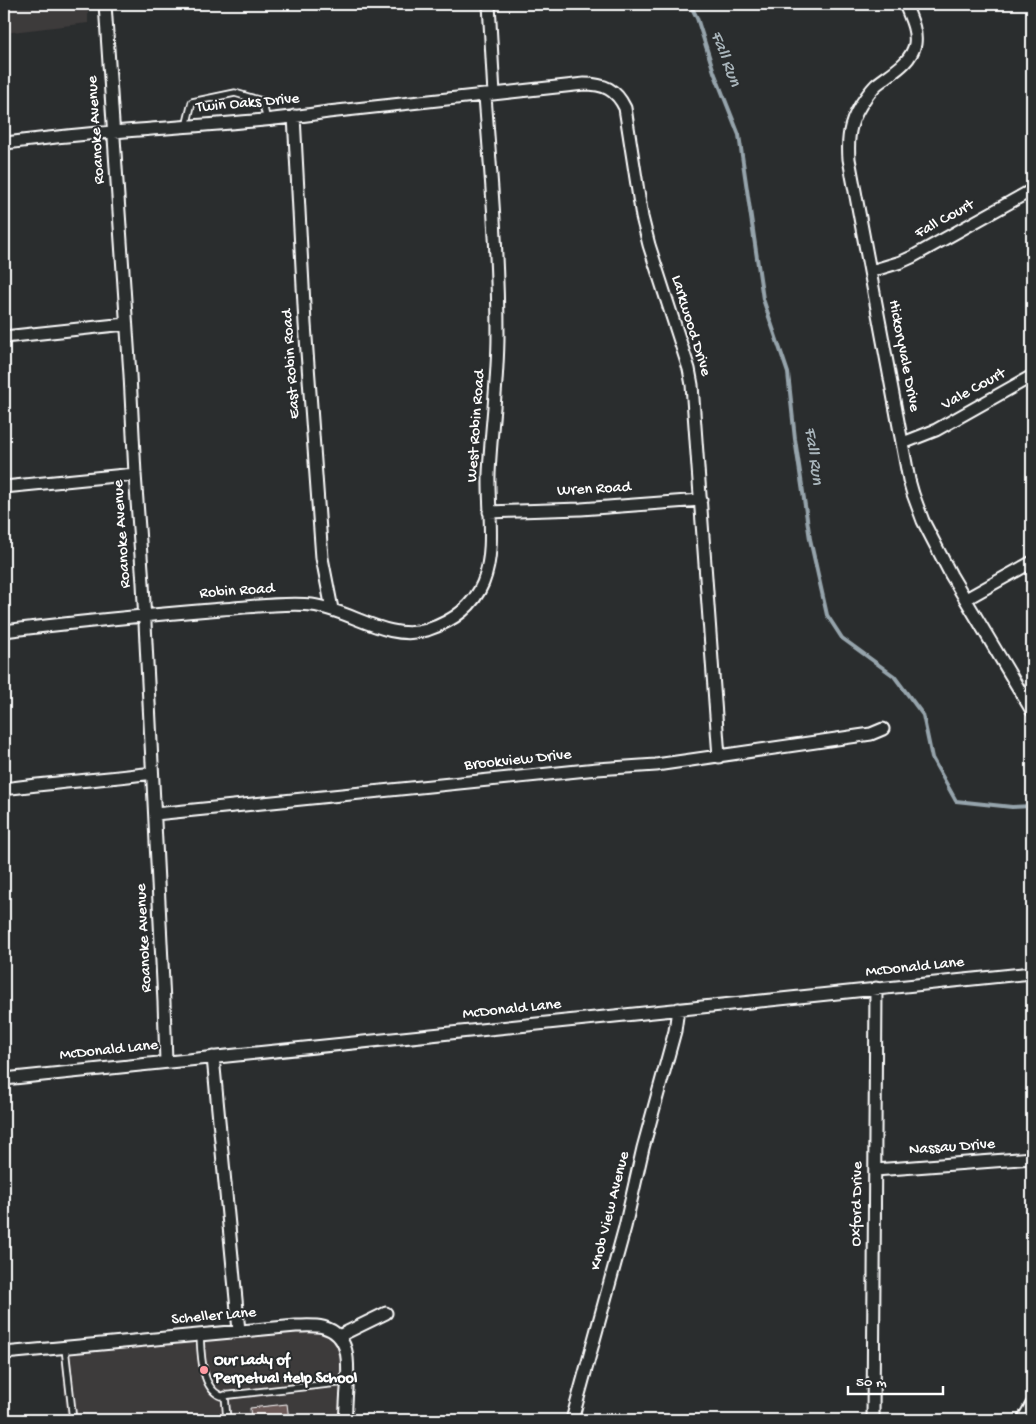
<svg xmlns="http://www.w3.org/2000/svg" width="1036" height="1424" viewBox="0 0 1036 1424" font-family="'Gochi Hand',sans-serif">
	<rect width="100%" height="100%" fill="#2a2d2e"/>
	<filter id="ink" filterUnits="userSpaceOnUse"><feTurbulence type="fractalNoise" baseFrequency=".02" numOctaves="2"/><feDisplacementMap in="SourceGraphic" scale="10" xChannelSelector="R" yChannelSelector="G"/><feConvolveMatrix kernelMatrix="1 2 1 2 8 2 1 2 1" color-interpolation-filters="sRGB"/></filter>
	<g filter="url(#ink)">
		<path fill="#3e3a3b" d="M4 4H88V23L4 33Z
			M319 1327 342 1341 345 1420H67L60 1348Z"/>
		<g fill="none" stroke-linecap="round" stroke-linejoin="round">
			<path stroke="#96a4ac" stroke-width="4" d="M690 4 697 18 714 72 739 135 763 299 788 373 795 439 810 539 827 615 842 638 894 676 923 715 932 758 956 801 1012 807 1032 806"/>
		</g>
		<path fill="#6c5a59" stroke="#fff" d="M287 1404 289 1420H251L250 1408Z"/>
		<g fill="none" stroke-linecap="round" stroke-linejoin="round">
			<g stroke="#fff" stroke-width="9">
				<path id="lane" d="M186 127 192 102 235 93 262 101 267 120
					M200 1335C201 1353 201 1388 221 1396L347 1382
					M65 1348 73 1420
					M225 1395 227 1420"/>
			</g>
			<g stroke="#fff" stroke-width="15">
				<path id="street" d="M105 4 130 375 135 474 143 583 164 1002 166 1062
					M489 4 494 94
					M905 4C910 17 917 30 915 44 911 64 889 74 876 85 872 89 869 93 866 97 851 118 847 133 849 159L909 480 913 494 923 521 951 575 1032 711
					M294 116 305 324 322 558 332 609
					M4 143C41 139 77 134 114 132 185 126 257 123 328 112L584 84C604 84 616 89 625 108L642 217 649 245 689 369 692 385 719 757
					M871 271 901 262 912 257 1032 190
					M4 337 126 324
					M903 443 936 430 1032 376
					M4 487 135 474
					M489 512 581 509 701 500
					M966 599 1032 562
					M4 631C76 622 149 615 222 609 250 607 285 602 312 605 351 610 387 642 427 630 451 622 473 607 483 583 496 551 488 508 489 474 491 428 498 381 498 335 498 255 491 175 485 96
					M4 789C53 782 103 780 152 773
					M155 814 597 769 656 765 871 734 883 729
					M213 1057 239 1331
					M4 1079 1032 973
					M875 1170 1032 1158
					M339 1336 386 1313
					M4 1353 296 1326C304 1326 314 1325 323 1327 352 1335 348 1366 347 1389 346 1400 346 1410 345 1420
					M572 1420 625 1227 643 1148 675 1031 678 1009
					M873 1420 876 988
					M1023 1420 1032 1404"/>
			</g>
			<use href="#lane" stroke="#2a2d2e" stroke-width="5.5"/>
			<use href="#street" stroke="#2a2d2e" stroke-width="11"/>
		</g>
	</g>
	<circle fill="#ff9aa2" stroke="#2a2d2e" stroke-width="2" cx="204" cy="1370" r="5"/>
	<g text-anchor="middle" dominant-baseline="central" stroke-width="4" stroke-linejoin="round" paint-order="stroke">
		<g font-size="16" fill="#fff" stroke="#2a2d2e">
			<text transform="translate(248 104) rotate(-5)">Twin Oaks Drive</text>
			<text transform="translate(97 130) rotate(-94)">Roanoke Avenue</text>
			<text transform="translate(945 220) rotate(-29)">Fall Court</text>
			<text transform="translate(690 326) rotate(73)">Larkwood Drive</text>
			<text transform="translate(903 356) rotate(79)">Hickoryvale Drive</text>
			<text transform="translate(292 364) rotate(-94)">East Robin Road</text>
			<text transform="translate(974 390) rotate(-29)">Vale Court</text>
			<text transform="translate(477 426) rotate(-86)">West Robin Road</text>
			<text transform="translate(594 490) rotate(-3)">Wren Road</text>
			<text transform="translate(123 534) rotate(-94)">Roanoke Avenue</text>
			<text transform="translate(237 592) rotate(-4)">Robin Road</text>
			<text transform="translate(518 761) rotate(-6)">Brookview Drive</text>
			<text transform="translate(145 938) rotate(-93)">Roanoke Avenue</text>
			<text transform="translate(915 968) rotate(-6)">McDonald Lane</text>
			<text transform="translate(512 1010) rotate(-6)">McDonald Lane</text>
			<text transform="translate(109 1051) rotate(-6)">McDonald Lane</text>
			<text transform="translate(952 1148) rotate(-4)">Nassau Drive</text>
			<text transform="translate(858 1204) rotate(-89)">Oxford Drive</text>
			<text transform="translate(611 1211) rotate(-76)">Knob View Avenue</text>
			<text transform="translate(214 1317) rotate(-5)">Scheller Lane</text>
		</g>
		<g font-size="16" font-weight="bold" fill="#fff" stroke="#2a2d2e" text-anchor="start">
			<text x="214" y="1361">Our Lady of<tspan x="214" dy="18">Perpetual Help School</tspan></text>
		</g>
		<g font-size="18" font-style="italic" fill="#a8b4ba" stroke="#2a2d2e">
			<text transform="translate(725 59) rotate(69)">Fall Run</text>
			<text transform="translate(813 456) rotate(82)">Fall Run</text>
		</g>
	</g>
	<rect width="1036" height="1424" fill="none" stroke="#2a2d2e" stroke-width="20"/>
	<rect x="10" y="10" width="1016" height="1404" fill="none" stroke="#fff" stroke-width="2" filter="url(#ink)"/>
	<path d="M848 1386v8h95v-8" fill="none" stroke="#ffffff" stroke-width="2.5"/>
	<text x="856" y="1386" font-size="15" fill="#ffffff" stroke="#2a2d2e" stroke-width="4" paint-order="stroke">50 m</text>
</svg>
